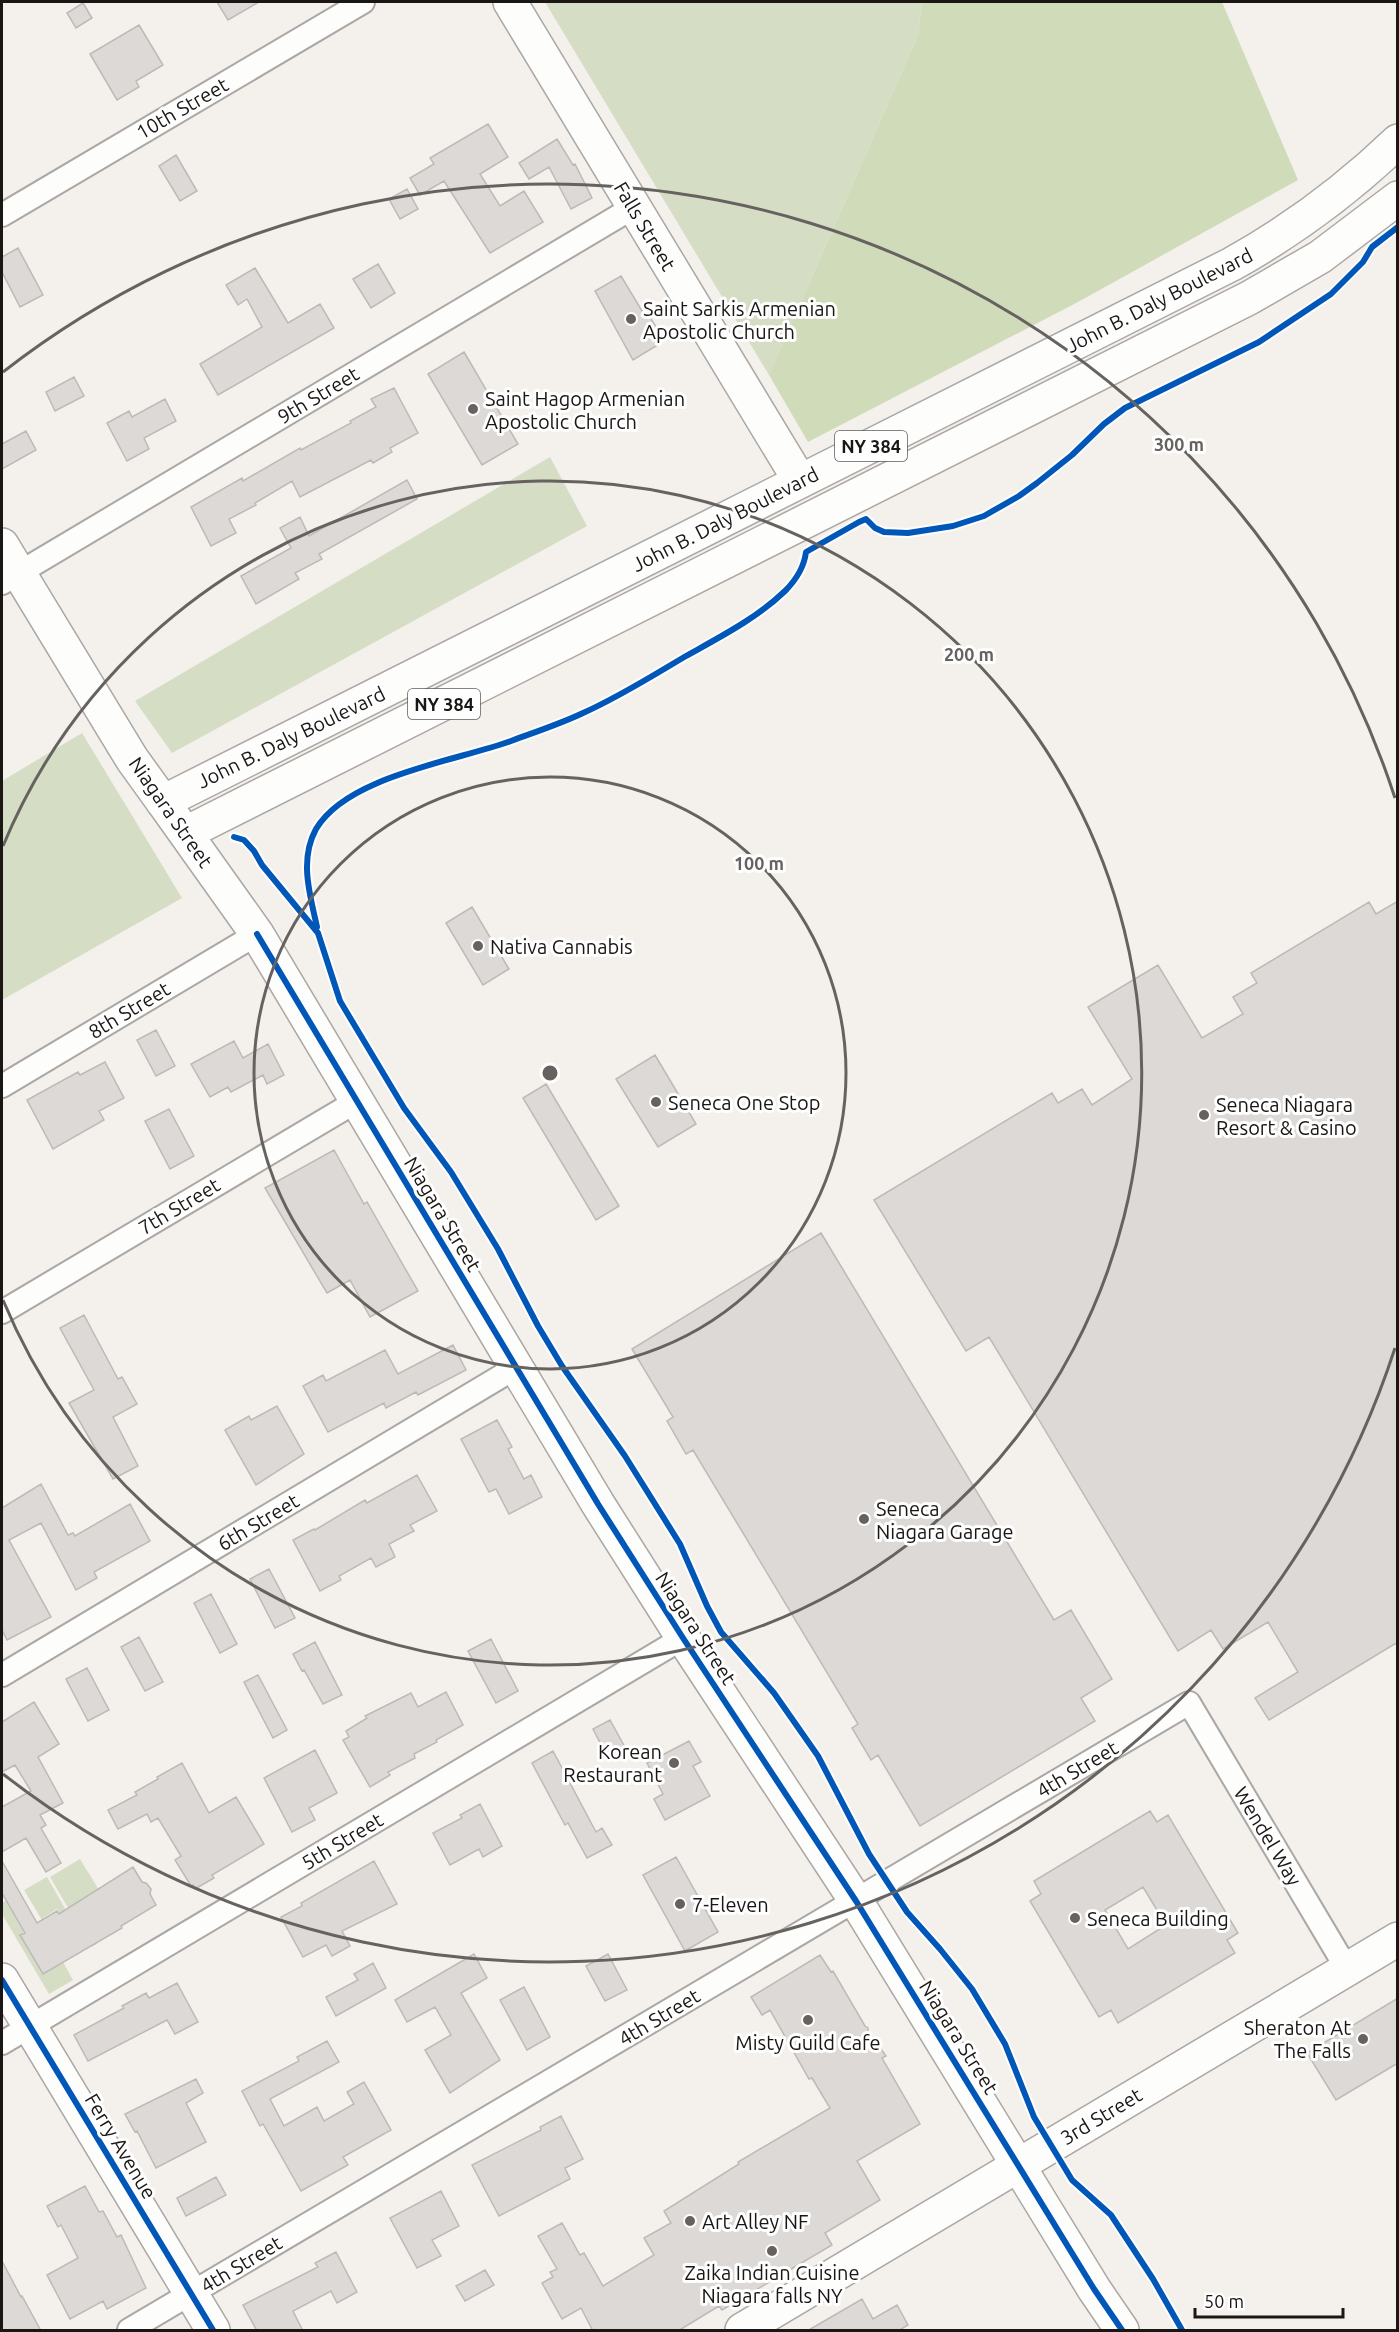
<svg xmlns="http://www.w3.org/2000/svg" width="1399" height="2332" viewBox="0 0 1399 2332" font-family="Ubuntu,sans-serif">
	<rect width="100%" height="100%" fill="#f4f0ec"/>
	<path fill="#d5ddc5" d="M545 2H922L918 35 769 375Z
		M550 457 587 526 172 753 135 701Z
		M82 733 182 898 2 1000V781Z
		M80 1859 99 1890 74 1905 97 1944 91 1947 50 1877Z
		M47 1877 67 1912 61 1915 57 1909 43 1918 46 1924 45 1925 24 1890Z
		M19 1892 30 1909 17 1919 24 1932 20 1936 42 1974 63 1962 73 1980 49 1994 2 1914V1903Z"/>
	<path fill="#d0dbba" d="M922 2H1222L1298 180 1078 302 808 442 769 375 918 35Z"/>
	<path fill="#ddd9d6" stroke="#bdb9b7" stroke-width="1.5" fill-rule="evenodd" d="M217 2H259L228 20Z
		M83 3 92 18 76 28 67 13Z
		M139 25 163 65 136 81 139 87 117 100 90 54Z
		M488 124 508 157 480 174 500 206 524 191 543 222 490 253 444 181 420 195 410 178 434 164 430 158Z
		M557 139 573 165 575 164 592 198 571 209 549 167 529 179 519 163Z
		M176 155 197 191 180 201 159 166Z
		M407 189 418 209 400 219 389 199Z
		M18 248 43 295 20 307 2 272V257Z
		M378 264 395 293 371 308 353 279Z
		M255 268 288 323 320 304 334 328 218 395 200 364 262 327 247 299 238 305 226 285Z
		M621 276 642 311 645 309 658 330 655 332 661 343 633 360 595 291Z
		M464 352 518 444 482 465 428 374Z
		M74 377 84 396 55 411 46 392Z
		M394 388 418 433 390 448 392 452 373 463 371 460 300 497 292 481 255 503 256 505 229 519 236 533 211 546 191 507 242 478 243 481 300 448 301 450 351 423 350 421 376 407 371 399Z
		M165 399 176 421 144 438 149 449 127 461 107 423 129 411 132 417Z
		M26 431 36 450 2 469V444Z
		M407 480 417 499 319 554 322 559 295 573 299 579 256 604 241 576 291 548 280 528 300 517 309 536Z
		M1398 901V1642L1269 1720 1255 1698 1298 1672 1268 1622 1223 1649 1211 1630 1178 1651 989 1337 966 1351 874 1200 1052 1093 1058 1103 1082 1089 1092 1105 1132 1079 1088 1007 1158 965 1202 1038 1243 1014 1233 997 1257 983 1251 973 1369 902 1376 914Z
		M472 907 509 969 483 985 446 923Z
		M156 1030 175 1066 156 1076 137 1040Z
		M234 1041 243 1058 268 1044 284 1075 267 1084 263 1075 231 1092 228 1087 210 1097 191 1064Z
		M655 1055 696 1124 658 1147 616 1079Z
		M105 1062 124 1098 99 1111 104 1120 53 1149 27 1100 78 1072 80 1075Z
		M546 1084 619 1206 596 1220 523 1098Z
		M169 1109 194 1156 170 1169 145 1121Z
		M334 1150 364 1204 367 1202 418 1291 370 1317 350 1280 327 1293 265 1188Z
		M821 1233 1054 1620 1071 1610 1112 1679 1081 1698 1095 1721 920 1826 878 1755 871 1760 852 1728 858 1724 693 1450 686 1454 667 1421 673 1417 632 1349Z
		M84 1315 118 1379 122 1377 137 1404 113 1417 138 1466 113 1479 69 1403 94 1390 60 1328Z
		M453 1345 466 1370 418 1395 416 1392 386 1408 384 1403 328 1432 303 1386 323 1375 326 1381 385 1350 398 1374Z
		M277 1406 304 1454 256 1485 225 1430 249 1416 251 1420Z
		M497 1420 512 1447 508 1449 524 1479 531 1475 542 1497 509 1514 496 1489 489 1492 461 1439Z
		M417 1475 437 1511 410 1525 414 1531 389 1544 395 1557 376 1567 371 1558 339 1576 341 1580 320 1591 293 1540 314 1529 315 1530 365 1500 367 1503Z
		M41 1484 68 1535 73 1533 75 1536 130 1504 150 1541 94 1572 97 1578 76 1590 41 1523 9 1540 51 1617 7 1640 2 1630V1508Z
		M269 1569 295 1618 275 1628 250 1579Z
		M211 1594 237 1644 220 1653 194 1603Z
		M139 1637 163 1682 145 1691 121 1647Z
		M491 1639 518 1691 496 1703 468 1651Z
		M315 1642 342 1695 323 1704 304 1670 302 1671 293 1654Z
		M87 1668 109 1710 88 1721 66 1679Z
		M258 1675 287 1730 273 1738 244 1682Z
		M446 1692 463 1725 436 1740 437 1742 414 1754 415 1758 388 1772 390 1775 370 1787 343 1740 349 1737 346 1731 367 1718 365 1716 411 1693 418 1707Z
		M34 1702 59 1744 38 1757 63 1803 40 1815 46 1825 41 1828 61 1863 46 1872 26 1838 2 1852V1807L31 1791 15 1765 2 1772V1722Z
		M610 1720 627 1751 609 1760 593 1729Z
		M689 1741 701 1762 693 1766 710 1796 665 1820 654 1799 663 1794 647 1763Z
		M315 1750 337 1793 309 1808 315 1820 292 1832 264 1778Z
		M553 1751 596 1832 602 1828 612 1845 587 1858 568 1823 565 1825 532 1763Z
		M182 1763 209 1813 236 1797 264 1844 212 1875 214 1878 195 1889 193 1885 191 1886 175 1860 181 1856 158 1818 151 1822 147 1814 118 1829 108 1810 137 1795 135 1792 158 1779 157 1777Z
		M480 1804 502 1846 483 1857 479 1849 450 1865 433 1833 462 1818 460 1815Z
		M1150 1811 1157 1822 1168 1815 1238 1933 1227 1940 1235 1953 1118 2023 1111 2010 1099 2017 1030 1901 1041 1894 1034 1881ZM1143 1887 1166 1925 1128 1949 1105 1910Z
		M676 1857 718 1932 685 1951 643 1875Z
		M2 1861 37 1923 57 1911 59 1914 133 1867 142 1882 146 1883 151 1889 150 1894 156 1905 121 1926 122 1928 43 1974 20 1935 25 1933 2 1893Z
		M374 1861 397 1904 342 1931 350 1946 332 1956 326 1945 303 1957 281 1917 302 1906 301 1903Z
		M474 1954 487 1978 461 1993 500 2060 450 2093 425 2050 451 2035 435 2007 407 2022 395 2000Z
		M608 1954 627 1990 605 2001 586 1966Z
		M820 1955 831 1972 833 1971 865 2026 868 2028V2031L886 2056 882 2058 920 2124 857 2161 880 2200 825 2233 832 2245 722 2310 719 2306 678 2331H593L581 2308 562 2319 542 2283 553 2277 550 2272 557 2269 538 2236 562 2223 580 2255 584 2253 603 2286 654 2255 644 2238 671 2223 664 2211 739 2164 738 2162 830 2108 812 2078 809 2079 770 2010 762 2015 751 1997Z
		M373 1963 386 1988 336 2016 326 1997 358 1980 354 1974Z
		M177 1983 198 2022 175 2034 167 2020 88 2061 74 2035 124 2008 122 2006 146 1993 149 1998Z
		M524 1987 550 2037 527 2050 500 2000Z
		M1398 1998V2063L1336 2100 1307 2053Z
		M327 2041 339 2062 270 2099 284 2126 317 2107 324 2121 354 2104 347 2092 364 2082 391 2130 343 2157 348 2165 301 2191 263 2124 260 2126 242 2091 299 2061 297 2057Z
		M196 2079 203 2093 186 2103 206 2142 156 2168 137 2131 135 2132 125 2114Z
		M561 2116 583 2159 565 2168 570 2179 499 2216 472 2165 541 2130 540 2127Z
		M216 2177 226 2195 186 2216 177 2198Z
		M85 2186 99 2212 103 2211 117 2237 121 2235 146 2288 107 2309 103 2301 70 2319 47 2275 78 2258 61 2225 58 2227 47 2206Z
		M441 2191 459 2226 432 2240 441 2256 417 2268 390 2218Z
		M336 2252 357 2292 337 2303 331 2291 293 2311 303 2331H257L243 2305 318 2267 315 2263Z
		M2 2261 21 2297 22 2296 41 2331H2Z
		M485 2270 494 2285 465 2301 456 2286Z
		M862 2299 873 2319 897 2305 908 2325 898 2331H807Z"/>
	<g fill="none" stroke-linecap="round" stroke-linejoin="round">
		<g stroke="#aaa7a4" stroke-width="26">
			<path id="street" d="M2 215 363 2
				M2 583 634 207
				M2 1086 257 934
				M2 1312 357 1101
				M2 1675 515 1368
				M2 2043 683 1638
				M129 2330 1189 1703 1347 1969"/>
		</g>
		<g stroke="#aaa7a4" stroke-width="36">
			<path id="secondary" d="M510 2 800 481
				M2 545 132 759 163 802
				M742 2330 1398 1939"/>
		</g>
		<g stroke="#aaa7a4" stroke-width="36">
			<path id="primary" d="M2 1980 213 2330"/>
		</g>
		<g stroke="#aaa7a4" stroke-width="36">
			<path id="highway" d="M186 833 1249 298 1320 257 1398 198
				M1122 2330 1094 2289 856 1901 683 1638 598 1504 257 934 163 802 1232 264C1293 230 1347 190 1398 141"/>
		</g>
		<use href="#street" stroke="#fdfdfc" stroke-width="22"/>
		<use href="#secondary" stroke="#fdfdfc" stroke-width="33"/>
		<use href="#primary" stroke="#fdfdfc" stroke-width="33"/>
		<use href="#highway" stroke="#fdfdfc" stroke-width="33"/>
		<g stroke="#fefefe" stroke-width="10">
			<path id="cycleway" d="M234 837 244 840 254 851 262 865 318 933 340 1001 404 1108 451 1172 498 1249 538 1326 562 1366 625 1456 680 1544 707 1606 721 1632 774 1693 818 1756 869 1854 907 1912 940 1949 972 1989 1005 2044 1034 2117 1072 2180 1111 2215 1153 2279 1182 2330
				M317 927C310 895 299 860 316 829 347 776 456 761 511 741 535 732 560 724 583 713 619 697 652 676 686 656 720 637 757 618 785 591 796 580 804 568 806 552L859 522 866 519 875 528 884 532 908 533 953 526 984 516 1019 496 1037 483 1072 455 1104 424 1125 408 1259 342 1331 294 1363 262 1372 247 1398 227
				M257 934 598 1504 683 1638 856 1901 1094 2289 1122 2330
				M2 1980 213 2330"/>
		</g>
		<use href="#cycleway" stroke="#0057b8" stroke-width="6"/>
	</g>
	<g fill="none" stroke="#666260" stroke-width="3">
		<circle cx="550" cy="1073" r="296"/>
		<path d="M3 846A592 592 0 1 1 3 1300"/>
		<path d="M1395 1348A889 889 0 0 1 3 1774M3 372A889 889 0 0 1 1395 798"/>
	</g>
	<g fill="#666260" stroke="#fefefe" stroke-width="2">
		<circle cx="631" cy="319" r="6"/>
		<circle cx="473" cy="409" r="6"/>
		<circle cx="478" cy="946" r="6"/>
		<circle cx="656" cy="1102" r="6"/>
		<circle cx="1204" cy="1115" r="6"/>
		<circle cx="864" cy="1519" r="6"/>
		<circle cx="674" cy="1763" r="6"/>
		<circle cx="680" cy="1904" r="6"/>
		<circle cx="1075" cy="1918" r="6"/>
		<circle cx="808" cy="2020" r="6"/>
		<circle cx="1363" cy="2039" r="6"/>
		<circle cx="690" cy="2221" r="6"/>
		<circle cx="772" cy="2251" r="6"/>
	</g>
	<g text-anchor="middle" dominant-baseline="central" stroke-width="6" stroke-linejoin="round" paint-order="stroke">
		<g fill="#fefefe" stroke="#5e5c5a" stroke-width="1.5">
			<rect x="835" y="431" width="72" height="30" rx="4.5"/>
			<rect x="408" y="689" width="72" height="30" rx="4.5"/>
		</g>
		<g font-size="18" font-weight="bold" fill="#191614">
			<text x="871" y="446">NY 384</text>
			<text x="444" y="704">NY 384</text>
		</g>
		<g font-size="20" fill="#191614" stroke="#fefefe">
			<text transform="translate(182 108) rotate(-30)">10th Street</text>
			<text transform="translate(645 226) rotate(59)">Falls Street</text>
			<text transform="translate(1159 300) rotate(-27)">John B. Daly Boulevard</text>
			<text transform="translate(318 395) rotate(-31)">9th Street</text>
			<text transform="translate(725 519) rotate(-27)">John B. Daly Boulevard</text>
			<text transform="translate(291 737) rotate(-26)">John B. Daly Boulevard</text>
			<text transform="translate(171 812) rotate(55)">Niagara Street</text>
			<text transform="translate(129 1010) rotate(-31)">8th Street</text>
			<text transform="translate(179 1206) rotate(-31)">7th Street</text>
			<text transform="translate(443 1214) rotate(59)">Niagara Street</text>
			<text transform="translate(258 1522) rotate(-31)">6th Street</text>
			<text transform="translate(696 1628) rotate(57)">Niagara Street</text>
			<text transform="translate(1077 1769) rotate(-31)">4th Street</text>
			<text transform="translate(1268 1836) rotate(59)">Wendel Way</text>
			<text transform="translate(342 1841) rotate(-31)">5th Street</text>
			<text transform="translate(659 2017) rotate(-31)">4th Street</text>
			<text transform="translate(959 2037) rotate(58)">Niagara Street</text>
			<text transform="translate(1101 2116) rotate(-31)">3rd Street</text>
			<text transform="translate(121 2146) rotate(59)">Ferry Avenue</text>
			<text transform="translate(241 2264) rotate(-31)">4th Street</text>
		</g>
		<g font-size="20" fill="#191614" stroke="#fefefe" text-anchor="start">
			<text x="643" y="308">Saint Sarkis Armenian<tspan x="643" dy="23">Apostolic Church</tspan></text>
			<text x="485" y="398">Saint Hagop Armenian<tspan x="485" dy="23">Apostolic Church</tspan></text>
			<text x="490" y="946">Nativa Cannabis</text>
			<text x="668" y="1102">Seneca One Stop</text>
			<text x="1216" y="1104">Seneca Niagara<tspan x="1216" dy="23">Resort &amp; Casino</tspan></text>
			<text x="876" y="1508">Seneca<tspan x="876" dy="23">Niagara Garage</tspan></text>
			<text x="662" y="1751" text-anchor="end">Korean<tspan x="662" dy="23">Restaurant</tspan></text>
			<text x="692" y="1904">7-Eleven</text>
			<text x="1087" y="1918">Seneca Building</text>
			<text x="1351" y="2027" text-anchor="end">Sheraton At<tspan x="1351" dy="23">The Falls</tspan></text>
			<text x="808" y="2042" text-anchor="middle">Misty Guild Cafe</text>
			<text x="702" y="2221">Art Alley NF</text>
			<text x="772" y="2272" text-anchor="middle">Zaika Indian Cuisine<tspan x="772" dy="23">Niagara falls NY</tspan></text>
		</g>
	</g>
	<circle cx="550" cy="1073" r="9" fill="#666260" stroke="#fefefe" stroke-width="3"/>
	<g font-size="18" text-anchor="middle" font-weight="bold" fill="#666260" stroke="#fefefe" stroke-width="6" stroke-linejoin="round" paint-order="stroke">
		<text x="1179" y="451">300 m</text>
		<text x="969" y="661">200 m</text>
		<text x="759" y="870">100 m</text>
	</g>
	<rect width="1399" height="2332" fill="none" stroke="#191614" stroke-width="6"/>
	<path d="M1195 2308v9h148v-9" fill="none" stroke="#191614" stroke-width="3"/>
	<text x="1204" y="2308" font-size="18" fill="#191614" stroke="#fefefe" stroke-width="4.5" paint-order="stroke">50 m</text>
</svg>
